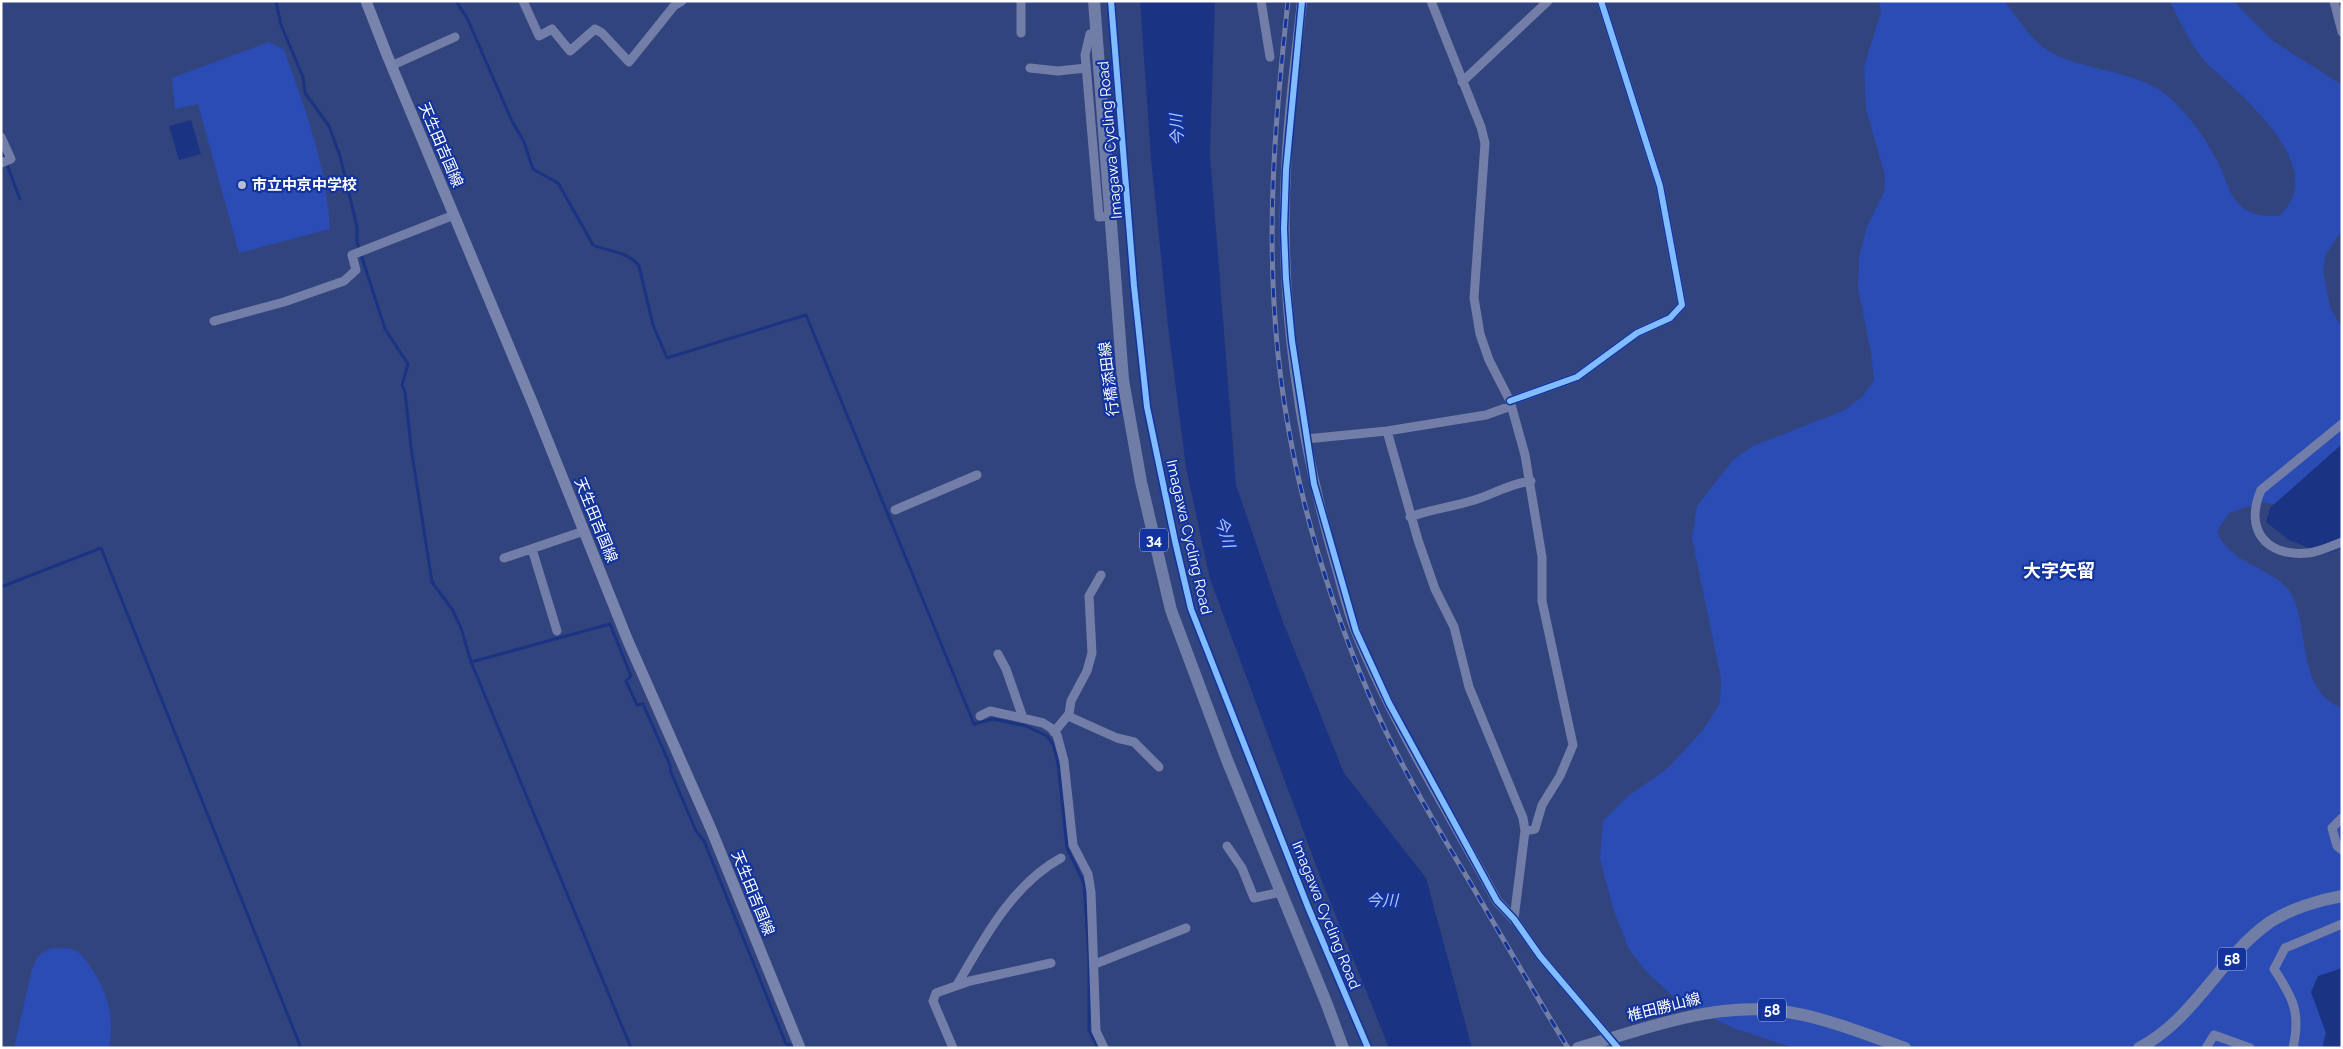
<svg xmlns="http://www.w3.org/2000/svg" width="2343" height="1049" viewBox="0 0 2343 1049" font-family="Raleway,'Noto Sans JP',sans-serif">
	<rect width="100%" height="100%" fill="#32447e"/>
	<path fill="#2b4cb4" d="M1879 1H2004C2020 20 2033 45 2056 55 2092 72 2140 71 2170 98 2191 117 2209 143 2221 169 2227 182 2229 195 2240 205 2251 216 2265 216 2279 216 2328 172 2254 107 2221 76 2215 70 2207 65 2202 58 2189 41 2179 20 2170 1H2233L2273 41 2342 85V230L2326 254 2323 270 2330 307 2342 329V510L2292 507 2261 502 2229 513 2217 531C2230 567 2280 568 2293 597 2309 632 2298 692 2342 708V1048H1795L1736 1029 1705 1015 1677 1000 1645 970 1629 949 1614 911 1600 859 1603 821 1627 797 1668 768 1703 730 1720 703 1721 678 1692 538 1697 506 1733 460 1753 446 1845 410 1863 396 1874 380 1871 353 1858 287 1859 258 1866 229 1884 192 1885 175 1866 109 1864 67 1881 12Z
		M269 42 284 50C305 108 327 167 330 229L239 253 198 104 175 109 172 78Z
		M51 948C58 949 67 947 74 950 80 952 84 958 88 963 107 990 115 1015 109 1048H14L32 969 38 956Z"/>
	<path fill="#1b3383" d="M1140 1H1215L1210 154 1236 485 1283 622 1344 773 1426 878 1472 1048H1389L1323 884 1210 579 1186 468 1168 326 1151 158Z
		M191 120 201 154 179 160 169 126Z
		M2342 444V548L2325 554 2289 540 2266 522 2270 508Z
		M2342 968V1048H2322L2326 1033 2311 992 2318 976Z"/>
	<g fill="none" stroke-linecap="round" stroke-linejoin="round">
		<path stroke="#1b3383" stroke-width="3" d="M276 1 281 25 303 77 305 93 329 126 340 156 357 227V242L385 329 408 364 402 385 405 392 411 447 432 582 452 609 461 628 471 662 631 1048
			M456 1 467 18 512 121 524 142 533 169 558 183 593 245C609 252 628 251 639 266L653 325 667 358 806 315 974 724 993 719 1026 726 1047 736 1053 744 1058 763 1067 848 1084 883 1089 959V1030L1098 1048
			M1 149 20 199
			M1 587 101 548 301 1048
			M471 662 610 624 631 676 626 681 637 705 643 704 670 765V770L696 831 704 841 786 1044 795 1046"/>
		<path stroke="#727ea7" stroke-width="9" d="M523 1 539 36 552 29 570 51 595 29 602 33 629 62 674 6 682 1
			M1261 1 1270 57
			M1431 1 1481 127 1485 143 1474 298 1480 334 1489 360 1510 401 1525 455 1542 557V601L1573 745 1560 776 1542 805 1535 829 1525 831
			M2334 1 2342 32
			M1021 33V1
			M1096 33 1090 34 1085 55 1086 65 1099 217 1110 216
			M391 66 455 37
			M1030 68 1058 71 1086 68
			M1462 82 1548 1
			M1 137 11 159 1 163
			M214 321 284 302 344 281 356 270 352 255 454 215
			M1510 401 1577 377 1637 333 1670 318 1682 305 1660 186 1601 1
			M2342 424 2261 490C2244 530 2266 557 2308 553 2319 552 2331 546 2342 542
			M1387 431 1418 540 1435 589 1454 627 1469 687 1523 818 1525 831 1514 919 1540 956 1618 1048
			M1306 439 1387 431 1486 415 1511 406
			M895 510 977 475
			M1410 517C1431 509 1451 507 1471 501 1493 495 1507 484 1531 481
			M532 549 557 631
			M504 558 584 531
			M998 654 1006 669 1023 718
			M980 716 990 711 1022 718 1043 723 1051 728 1057 735 1064 761 1073 845 1088 874 1091 892 1096 1031 1104 1048
			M1068 716 1117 738 1134 742 1159 767
			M1054 732 1069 714 1071 701 1087 671 1092 653 1089 596 1101 575
			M2342 818 2332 828 2337 846 2342 850
			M1227 846 1242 868 1254 898 1281 892
			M1095 964 1186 928
			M957 985C984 938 1013 884 1061 858
			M953 1048 933 1001 936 993 970 981 1051 963
			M2206 1048 2214 1035 2250 1048
			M2293 1048C2301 1012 2293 998 2274 969L2285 948 2342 924"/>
		<path stroke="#727ea7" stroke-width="10" d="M1302 1C1296 58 1288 114 1286 171 1279 302 1300 444 1337 569 1343 590 1348 612 1356 632 1393 723 1450 814 1497 901L1514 919"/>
		<path stroke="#7884ac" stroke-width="11" d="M366 1 387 55 533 404 628 641 711 829 800 1048"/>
		<path stroke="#707da6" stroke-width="12" d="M1094 1 1123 380 1141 482 1171 610 1227 760 1326 1002 1343 1048
			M1635 1031C1679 1018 1725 1006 1772 1010 1817 1014 1862 1033 1905 1048
			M2139 1048C2195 1019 2220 957 2270 922 2290 909 2319 900 2342 896"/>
		<g stroke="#727ea6" stroke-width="5">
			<path id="rail" d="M1288 1C1277 102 1268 201 1274 303 1281 437 1316 569 1368 692 1396 759 1434 822 1471 884 1503 939 1535 994 1568 1048"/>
		</g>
		<use href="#rail" stroke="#13339d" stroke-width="3" stroke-dasharray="9" stroke-linecap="butt"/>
		<path stroke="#707da6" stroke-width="12" d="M1578 1048 1635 1031"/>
		<g stroke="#13339d" stroke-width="9">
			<path id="cycleway" d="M1111 1 1134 286 1147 407 1175 541 1191 609 1308 907 1368 1048
				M1302 1 1286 170 1284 229 1286 279 1292 341 1314 484 1356 631 1389 703 1497 901 1514 919 1540 956 1618 1048
				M1510 401 1577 377 1637 333 1670 318 1682 305 1660 186 1601 1"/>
		</g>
		<use href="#cycleway" stroke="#80bcff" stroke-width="6"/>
	</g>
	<circle fill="#b7bed2" stroke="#13339d" stroke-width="2" cx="242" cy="185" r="5"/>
	<g text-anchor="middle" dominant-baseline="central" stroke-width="4.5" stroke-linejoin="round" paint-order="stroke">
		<g fill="#13339d" stroke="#b8c2e2" stroke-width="1">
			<rect x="1140" y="528.5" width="28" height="23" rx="4"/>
			<rect x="2218" y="947.5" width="28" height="23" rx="4"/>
			<rect x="1758" y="998.5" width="28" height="23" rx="4"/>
		</g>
		<g font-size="14" font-weight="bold" fill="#fff">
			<text x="1154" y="540">34</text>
			<text x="2232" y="959">58</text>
			<text x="1772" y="1010">58</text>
		</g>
		<g font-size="15" fill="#fff" stroke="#13339d">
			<text transform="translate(1110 140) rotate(-95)">Imagawa Cycling Road</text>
			<text transform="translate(441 145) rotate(67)">天生田吉国線</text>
			<text transform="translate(1109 379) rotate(-97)">行橋添田線</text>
			<text transform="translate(596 520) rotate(68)">天生田吉国線</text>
			<text transform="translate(1189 537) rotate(77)">Imagawa Cycling Road</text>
			<text transform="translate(753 893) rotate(68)">天生田吉国線</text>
			<text transform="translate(1326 915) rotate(68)">Imagawa Cycling Road</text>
			<text transform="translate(1664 1007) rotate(-14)">椎田勝山線</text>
		</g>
		<g font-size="15" font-weight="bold" fill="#fff" stroke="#13339d" text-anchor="start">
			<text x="252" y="185">市立中京中学校</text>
		</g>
		<g font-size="16" font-style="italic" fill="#b5c7fa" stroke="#13339d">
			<text transform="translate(1177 130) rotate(-94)">今川</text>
			<text transform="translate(1225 532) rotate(73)">今川</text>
			<text x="1382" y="900">今川</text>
		</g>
		<g font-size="18" font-weight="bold" fill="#fff" stroke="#13339d">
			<text x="2059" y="570">大字矢留</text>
		</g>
	</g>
	<rect width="2343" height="1049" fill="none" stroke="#ffffff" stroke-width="5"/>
</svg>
